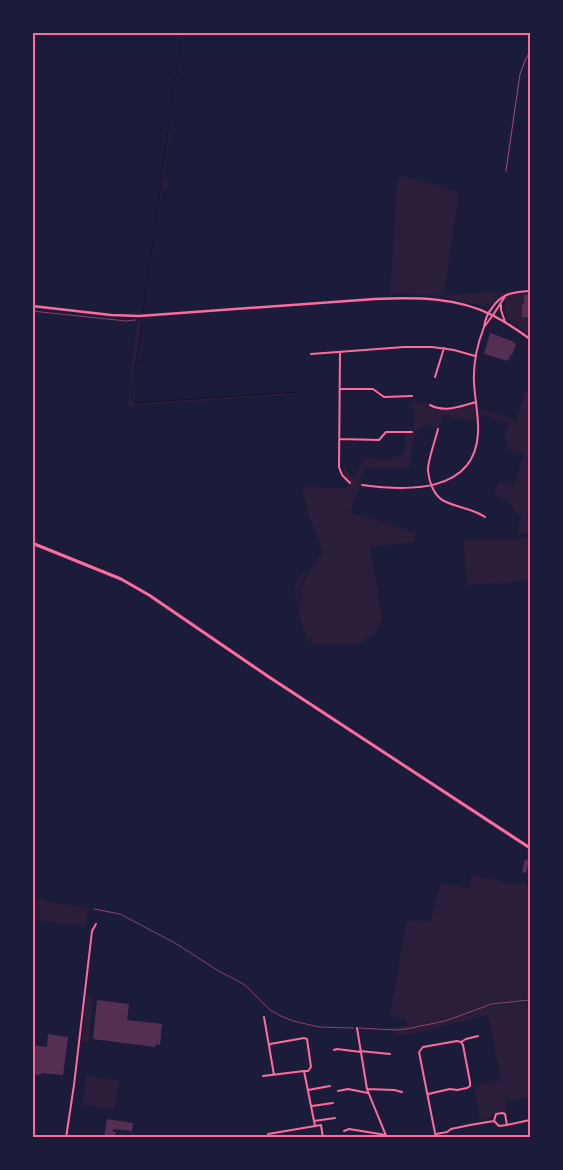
<svg xmlns="http://www.w3.org/2000/svg" width="563" height="1170" viewBox="0 0 563 1170" font-family="'Noto Serif',serif">
	<rect width="100%" height="100%" fill="#1b1b3a"/>
	<path fill="#2a1e3b" d="M181 33H183L164 180 169 182 168 188 162 186 145 309 142 311Z
		M404 177H409L459 192 444 295 505 292 530 293V336C519 327 500 319 505 302L499 296 490 306 487 307 444 297V295L390 294 397 181Z
		M143 321 134 390V402L283 392 284 394H302L128 406 137 322Z
		M525 392 530 394V534L527 535V532L526 534H517L521 517 507 501 494 497 499 482 514 486 524 454 507 449 508 444 504 436 509 423 480 414V409L516 420Z
		M412 401 430 405 443 409 476 402 478 422 444 416 438 428 425 424 417 431H413L414 410H412Z
		M405 432 421 433 413 439 410 467H365L358 485 360 486 350 512 415 533V542L370 547 382 616 378 629 374 634 361 642 353 644 310 643 312 640C308 634 304 629 302 622 293 596 307 570 325 551L321 550 320 543 307 511 302 487 346 488 350 483 341 469 345 467 353 478 366 458 387 459 405 454Z
		M529 538 530 581 467 585 463 541Z
		M306 571C294 599 296 611 309 637L308 640 306 643C308 634 299 618 297 608 296 602 295 595 295 588 295 581 301 576 306 571Z
		M472 875 519 885 521 881 525 882V884L530 886V884V999L487 1005 488 1007 504 1004 526 1002 528 1012 530 1011V1097L505 1101 507 1111 493 1113 491 1117 480 1120 474 1087 501 1081 488 1015 413 1034 397 1035 396 1030H387V1027L406 1026 407 1020 390 1015 407 920 431 922 440 883 468 888Z
		M32 897 60 904 88 908 86 926 33 920Z
		M87 996 93 997 88 1042 82 1041Z
		M84 1076 119 1080 115 1110 86 1105 85 1107 82 1106V1104H83L86 1078H84Z"/>
	<g fill="none" stroke-linecap="round" stroke-linejoin="round">
		<path stroke="#12122b" stroke-width="1" d="M143 312 182 32
			M142 321 131 399 134 403 296 392"/>
	</g>
	<path fill="#542f53" d="M524 295H530V318L522 317V304H524Z
		M490 333 512 341 516 344 512 355H510L508 361 484 354Z
		M525 859 529 860 526 873 522 872Z
		M97 1000 129 1004 127 1020 162 1024 160 1045 156 1044 155 1047 93 1039Z
		M48 1034 68 1037 63 1075 41 1073V1075L32 1074V1045L47 1047Z
		M107 1119 133 1123 132 1131 113 1129V1132H116L115 1136 104 1138Z"/>
	<g fill="none" stroke-linecap="round" stroke-linejoin="round">
		<path stroke="#ff6b9d" stroke-width="0.5" d="M32 311 126 321 135 320
			M94 909 120 914 175 943 217 970 245 985 270 1010 281 1016 293 1021 319 1027 353 1028"/>
		<path stroke="#ff6b9d" stroke-width="0.5" d="M359 1028 396 1030 406 1029 445 1021 492 1004 530 1000"/>
		<path stroke="#ff6b9d" stroke-width="2" d="M506 295 493 315 484 327C485 319 487 314 492 308 502 293 513 292 530 291
			M501 305V310L505 322
			M340 352 339 467 342 475 350 483
			M311 354 404 347H432L454 350 475 356
			M435 377 444 348
			M340 389H373L384 397 412 396
			M430 405C445 413 461 406 476 402
			M438 429C436 438 427 463 428 471 429 482 434 496 444 501 458 508 472 508 485 517
			M340 439 379 440 386 432H412
			M529 460H530
			M362 485C406 491 475 494 478 433 479 417 475 400 474 383 473 364 477 345 484 327
			M264 1017 269 1046
			M357 1028 367 1089 371 1099 387 1138
			M461 1042 466 1039 478 1036
			M334 1050 337 1049 361 1052
			M360 1051 390 1054
			M274 1075 269 1046 270 1044 304 1038 307 1039 311 1067 308 1071H304
			M263 1076 304 1071 315 1126
			M367 1089 394 1090 402 1092
			M308 1090 330 1086
			M338 1091 348 1089 368 1093
			M428 1094 450 1089 457 1090 467 1088 470 1086V1082L463 1045 461 1042 457 1041 423 1047 419 1052 436 1138
			M312 1106 333 1103
			M502 1113 505 1114 507 1125 499 1126 494 1121 496 1114Z
			M314 1121 335 1118
			M507 1125 530 1120
			M344 1131 349 1129 386 1135
			M268 1134 321 1125 323 1138
			M436 1134 447 1132 451 1129 470 1125 494 1121
			M66 1138 74 1085 92 931 96 924"/>
		<path stroke="#ff6b9d" stroke-width="2.5" d="M32 306 111 315 139 316 375 299C415 297 458 297 494 316 507 323 519 331 530 339"/>
		<path stroke="#ff6b9d" stroke-width="3" d="M32 543 121 579 149 595 269 677 530 848"/>
		<path stroke="#a44b75" stroke-width="1" d="M506 171 520 74 525 61 530 51"/>
	</g>
	<rect width="563" height="1170" fill="none" stroke="#1b1b3a" stroke-width="68"/>
	<rect x="34" y="34" width="495" height="1102" fill="none" stroke="#ff6b9d" stroke-width="2"/>
</svg>
